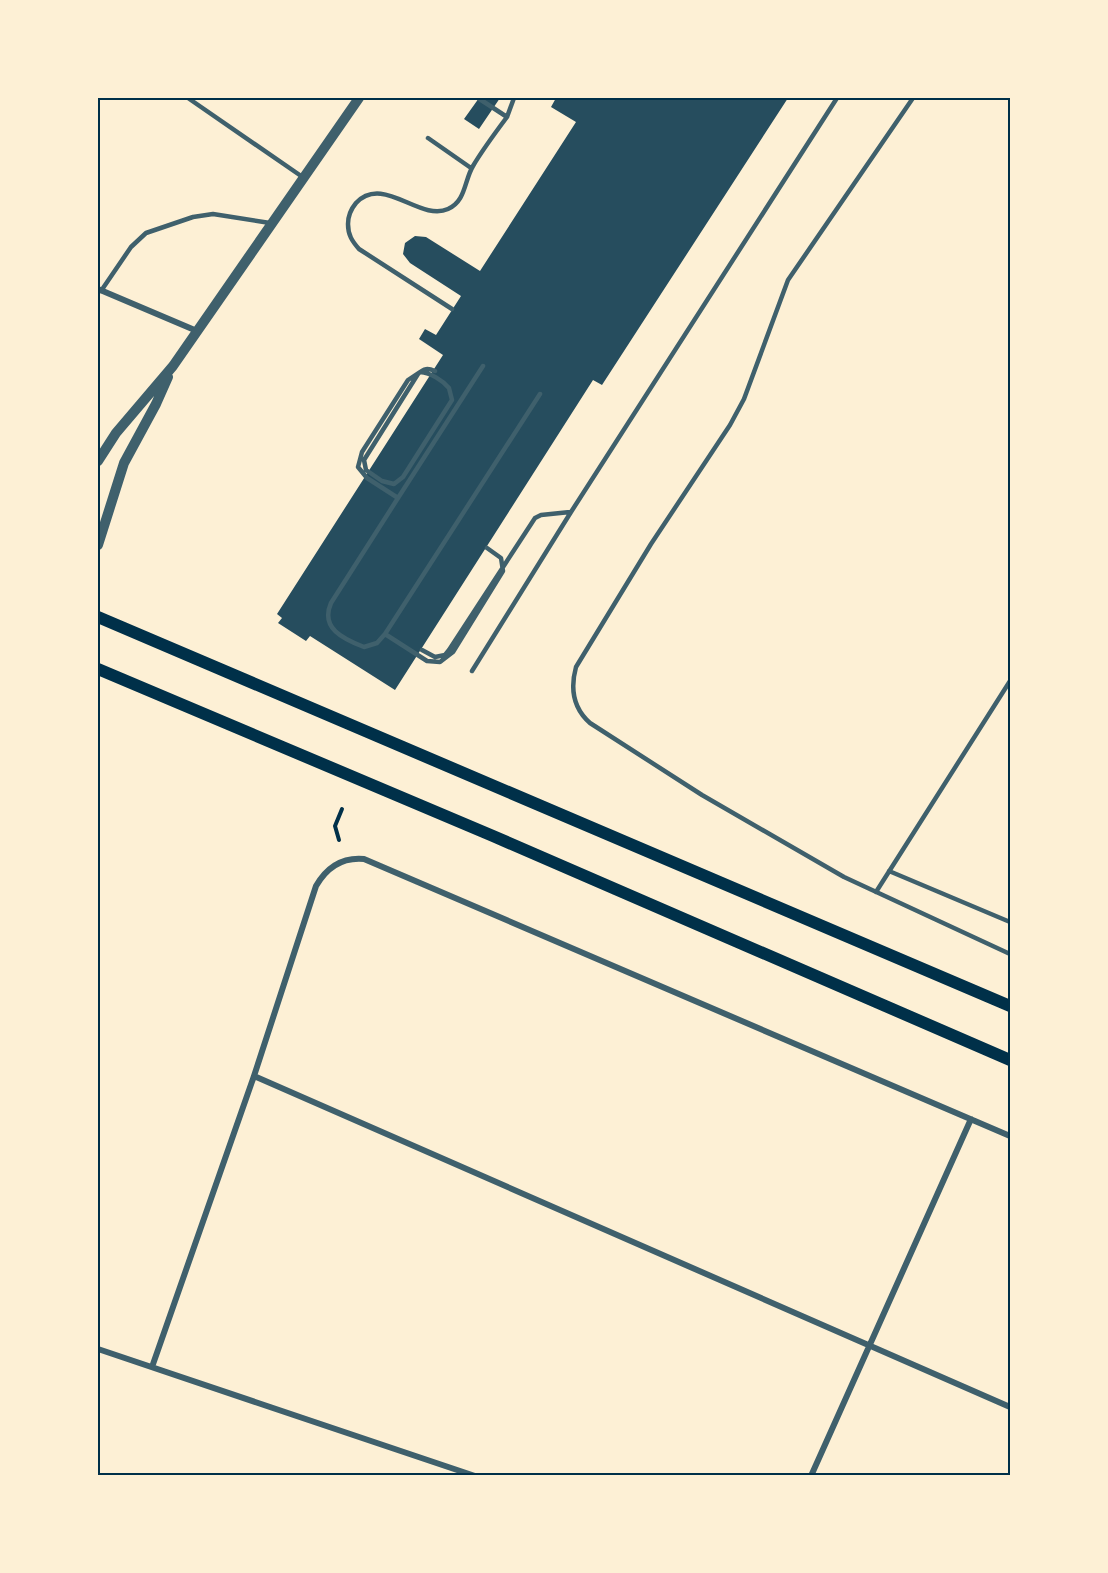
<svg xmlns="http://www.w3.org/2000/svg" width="1108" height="1573" viewBox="0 0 1108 1573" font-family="Quicksand,sans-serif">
	<rect width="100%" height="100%" fill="#fdf0d5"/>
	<path fill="#264d5e" d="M479 98H500L479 129 464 119Z
		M556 98H788L602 385 593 380 395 690 310 636 306 641 278 623 282 618 277 614 443 355 419 339 425 329 436 335 461 296 410 263 403 254 405 243 415 236 426 237 480 271 576 122 551 107Z"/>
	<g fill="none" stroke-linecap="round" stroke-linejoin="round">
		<path stroke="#003049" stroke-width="4" d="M339 840 335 826 342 809"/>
		<path stroke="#3f606c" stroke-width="4.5" d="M188 98 304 178
			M478 98 507 117 514 98
			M913 98 788 280 744 399 730 425 651 544 576 667C570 689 573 708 590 723L702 795 844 877 1010 954
			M428 138 471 168
			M101 291 131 247 146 233 193 217 213 214 270 223
			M452 309 359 249C352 241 348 235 348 224 348 216 351 209 356 203 383 174 420 222 448 209 466 201 464 181 473 166 483 149 495 133 507 117
			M435 371C428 368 424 368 418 374L364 460 366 470 382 481 394 484 403 477 452 400 449 388C442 380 431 373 420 372L408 380 362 452 358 467 367 478 398 498 331 603C320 628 343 639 364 647L377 643 385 634 427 661 440 662 453 652 503 571 501 558 487 548
			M398 498 483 366
			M385 634 540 394
			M422 650 435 657 445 655 449 650 535 518 541 515 570 512
			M472 671 571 512 837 98
			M889 871 1010 922
			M876 892 1010 681"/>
		<path stroke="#3f606c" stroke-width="6" d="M98 289 197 331
			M254 1076 1010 1407
			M98 1349 475 1476
			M152 1367 254 1076 316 886C327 867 342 857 364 859L1010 1136
			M811 1476 971 1119"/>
		<path stroke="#3f606c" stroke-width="10" d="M98 461 116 433 173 366 359 98
			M98 545 124 463 156 404 168 377"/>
		<path stroke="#003049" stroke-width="12" d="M98 617 1010 1006
			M98 669 493 836 1010 1060"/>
	</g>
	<rect width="1108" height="1573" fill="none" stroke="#fdf0d5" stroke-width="198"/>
	<rect x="99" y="99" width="910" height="1375" fill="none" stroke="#003049" stroke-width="2"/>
</svg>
